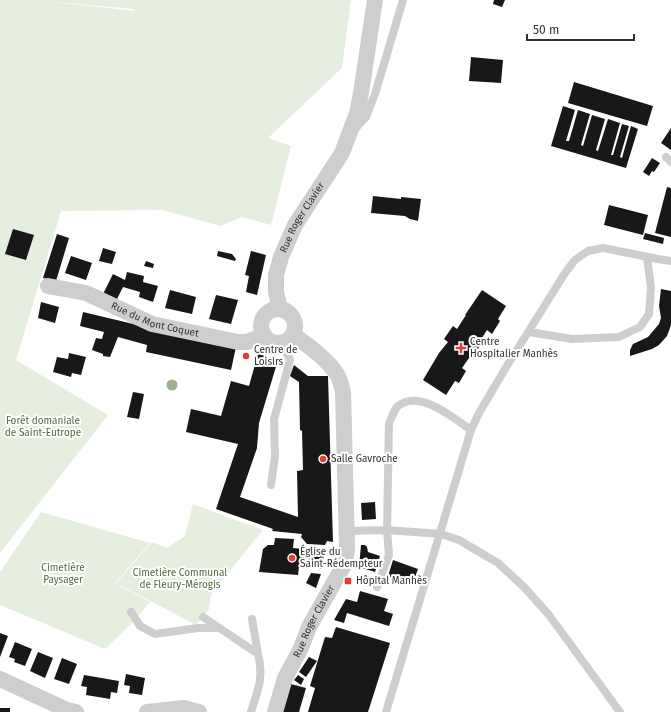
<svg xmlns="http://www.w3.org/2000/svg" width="671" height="712" viewBox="0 0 671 712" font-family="'Fira Sans',sans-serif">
	<rect width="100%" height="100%" fill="#fff"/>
	<path fill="#e5eedf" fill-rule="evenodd" d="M0 0H351L342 68 268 138 291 146 271 225 242 217 220 226 163 210 61 211 16 360 108 415 0 553ZM43 1 133 9 135 10V11Z
		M193 504 263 530 211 594 209 609 196 625 116 583 152 542 167 548 185 536Z
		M41 512 150 543 115 583 150 602 136 619 105 649 0 605V572Z"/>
	<path fill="#181818" d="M494 0H505L502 7 493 4Z
		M471 57 503 60 501 83 469 81Z
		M574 82 653 106 647 126 568 103Z
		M563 106 575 110 566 141H569L578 110 590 114 581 145 583 146 592 115 605 119 596 150 598 151 608 119 620 123 611 155H613L622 124 629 126 620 157 622 158 631 126 638 129 626 168 551 146Z
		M671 128V150L661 143Z
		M652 158 660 163 654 172 652 171 649 176 643 172Z
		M667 187 671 188V237L655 233Z
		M373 196 401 199V197L421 199 418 221 410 219 405 216 371 213Z
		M609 205 648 215 643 235 604 225Z
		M13 229 34 235 26 260 5 254Z
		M645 233 664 238 663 244 643 239Z
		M57 234 69 238 56 281 43 278Z
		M103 248 116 252 112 264 99 261Z
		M218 251 232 254 236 259 235 261 217 256Z
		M251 251 266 255 257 295 246 292 249 276 245 275Z
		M71 256 92 263 86 280 65 273Z
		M146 261 154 264 153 268 144 266Z
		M127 272 144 276 143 282 158 286 153 302 139 297 140 292 123 287 116 301 103 294 113 274 125 280Z
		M661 289 671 291V325L667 336 659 345 652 349 630 356V350L633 344 648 337 659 324 661 318 659 306Z
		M170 290 196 297 192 314 165 308Z
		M482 290 506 306 498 319 500 321 492 334 487 330 480 341 482 343 471 359 469 358 462 368 466 371 459 383 455 381 446 395 423 380 439 353 448 342 444 339 446 336 453 326 457 329 466 315H465Z
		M216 295 238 300 231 324 209 319Z
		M41 302 59 307 55 323 38 318Z
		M83 312 150 328 236 347 231 370 146 352 147 345 118 337 110 357 103 356V354L92 350 96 338 102 339 104 332 80 326Z
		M69 353 86 357 81 375 72 373 71 377 53 372 57 357 68 359Z
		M258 354 278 360 259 423 257 448 240 497 298 517 297 471 303 470 302 431 300 430 299 382 290 376 294 365 308 376H328L333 542 327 541 325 545 307 544 301 537 302 534 272 531 273 529 216 509 238 444 186 432 191 409 221 416 231 381 249 386Z
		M133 392 144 394 139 419 127 417Z
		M375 502 376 519 362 520 361 503Z
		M275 538 294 539 293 548 324 551 322 569 299 567 298 575 259 572 263 549 268 545H274Z
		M361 545H365L367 547 368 552 380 556 375 572 359 567Z
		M393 560 418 569 413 583 407 582 388 576Z
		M311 573 321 574 316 588 306 583Z
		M360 591 388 599 384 611 393 614 389 626 347 613 344 623 334 620 346 599 357 602Z
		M336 627 390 643 368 712H308L315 688 310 686 325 637 332 638Z
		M0 633 8 636 0 657Z
		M15 642 32 649 25 666 14 662 15 659 9 657Z
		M38 652 53 658 45 678 30 671Z
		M309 657 317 661 306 677 299 672Z
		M62 658 77 664 69 684 54 679Z
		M126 674 145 678 142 695 129 693 130 686 124 685Z
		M84 675 119 681 117 693 111 692 110 699 86 695 87 687 81 686Z
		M298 675 304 679 301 685 294 680Z
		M291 684 306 688 299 712H283Z
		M0 708H10V712H0Z"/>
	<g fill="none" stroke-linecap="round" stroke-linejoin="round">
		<path stroke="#cecece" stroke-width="8" d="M355 129 366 117 375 94 403 0
			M666 157 671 162
			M529 332 572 339 619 337 640 327 649 314 651 288 647 257
			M271 485 275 456 274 419 290 360 282 343
			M347 531 387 530 441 534 459 540 498 563 524 587 549 615 620 712
			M377 587 389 555 387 530 389 423C392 418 394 409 398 406 420 389 453 418 471 430
			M131 612 140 626 155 634 198 628H218
			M203 617 258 654C264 678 258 689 251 712
			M252 619 258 654
			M386 712 471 430 479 413 505 369 565 273 575 260 588 251 603 248 658 259 671 261"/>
		<g stroke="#cecece" stroke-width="16">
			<path id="s1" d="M48 286 86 293 152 324 238 342H247L264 335"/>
			<circle cx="278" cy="326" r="17"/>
			<path id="s2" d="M280 309 276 292V275L281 257 295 225 342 153 357 113 361 93 375 0"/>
			<path d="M0 679 67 710 76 712"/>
			<path d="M147 712 184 708 199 712"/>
			<path id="s3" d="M275 712 285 678 301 648 309 627 345 563 347 548 343 391C341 385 340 378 336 373 326 358 308 345 293 335"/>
		</g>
	</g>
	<circle fill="#9eaf94" cx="172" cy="385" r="5.5"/>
	<g fill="#e73d34" stroke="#fff" stroke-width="1.5">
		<path d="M459 342h4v4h4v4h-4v4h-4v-4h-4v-4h4z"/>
		<circle cx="246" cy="356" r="4"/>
		<circle cx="323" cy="459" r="4"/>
		<circle cx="292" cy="558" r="4"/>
		<rect x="344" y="577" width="8" height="8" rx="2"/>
	</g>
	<g text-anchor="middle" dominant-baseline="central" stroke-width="4" stroke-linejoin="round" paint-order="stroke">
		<g font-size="10" fill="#313131" stroke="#fff">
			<text stroke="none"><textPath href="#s2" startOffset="98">Rue Roger Clavier</textPath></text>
			<text stroke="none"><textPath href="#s1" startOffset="113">Rue du Mont Coquet</textPath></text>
			<text stroke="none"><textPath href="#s3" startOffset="99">Rue Roger Clavier</textPath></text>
		</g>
		<g font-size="10" fill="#313131" stroke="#fff" text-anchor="start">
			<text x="470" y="342">Centre<tspan x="470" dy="12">Hospitalier Manhès</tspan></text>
			<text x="254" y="350">Centre de<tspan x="254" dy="12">Loisirs</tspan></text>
			<text x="331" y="459">Salle Gavroche</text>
			<text x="300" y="552">Église du<tspan x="300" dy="12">Saint-Rédempteur</tspan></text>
			<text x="356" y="581">Hôpital Manhès</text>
		</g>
		<g font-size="10" fill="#4e6e3d" stroke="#fff">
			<text x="43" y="421">Forêt domaniale<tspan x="43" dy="12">de Saint-Eutrope</tspan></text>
			<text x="63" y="568">Cimetière<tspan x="63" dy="12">Paysager</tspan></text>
			<text x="180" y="573">Cimetière Communal<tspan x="180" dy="12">de Fleury-Mérogis</tspan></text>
		</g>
	</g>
	<path d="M527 34v6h107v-6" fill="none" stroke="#313131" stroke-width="2"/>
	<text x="533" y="34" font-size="12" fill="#313131" stroke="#ffffff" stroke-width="3" paint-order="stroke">50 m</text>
</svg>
